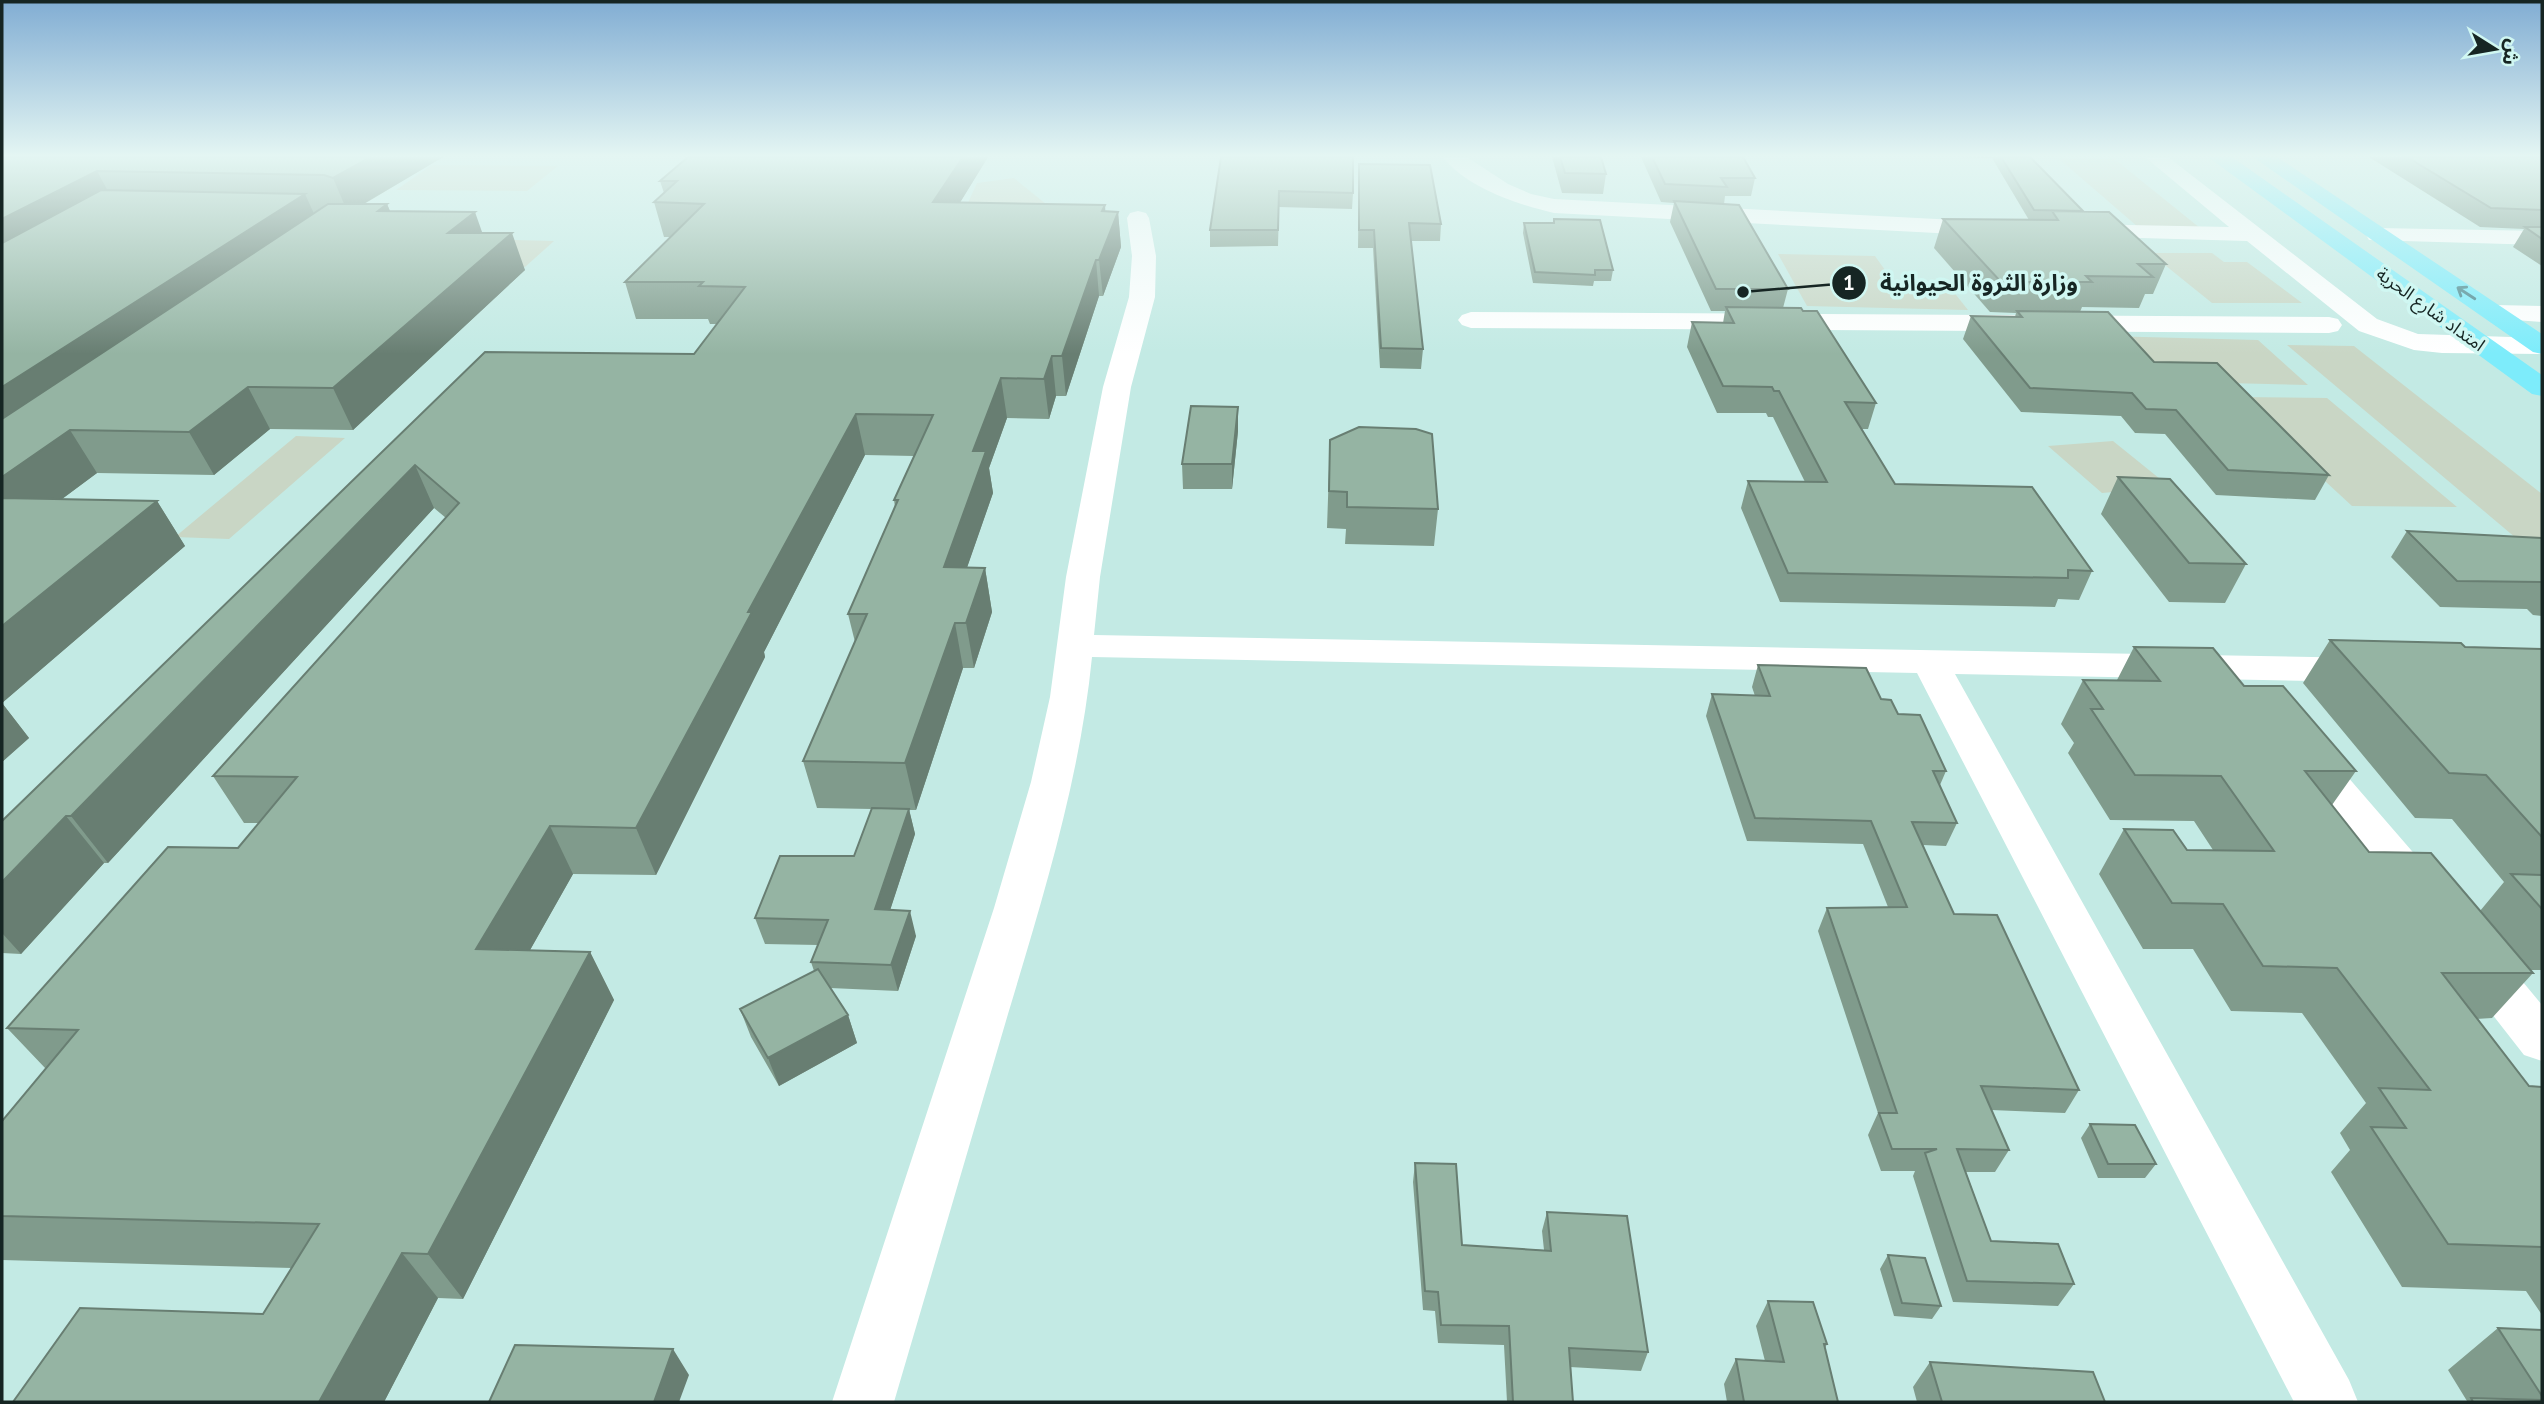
<svg xmlns="http://www.w3.org/2000/svg" width="2544" height="1404" viewBox="0 0 2544 1404" font-family="'PT Sans','Noto Sans Arabic',sans-serif">
	<rect width="100%" height="100%" fill="#c3eae4"/>
	<path fill="#c9d6c5" d="M2057 157H2112L2200 228 2138 227Z
		M432 165 558 166 527 191 396 190Z
		M1014 178 1057 213 966 207 977 183Z
		M514 240 554 241 525 267 483 266Z
		M2150 253H2212L2224 262H2247L2302 303H2212Z
		M1778 254 1875 256 1895 284 1949 286 1968 310 1807 306Z
		M2105 336 2258 340 2308 385 2146 381Z
		M2287 345 2354 346 2542 494V560Z
		M2234 397 2327 398 2457 507 2352 506Z
		M296 436 345 438 229 539 175 537Z
		M2113 441 2170 487 2102 493 2048 446Z"/>
	<g fill="none" stroke-linecap="round" stroke-linejoin="round">
		<path fill="#fff" fill-rule="evenodd" d="M1443 157H1467L1508 184 1531 194 1554 199 1994 222 2002 224 2005 229 2002 234 1994 236 1554 213C1519 205 1465 187 1443 157Z
			M2145 157H2168L2377 319 2418 334 2542 338V354L2442 353 2414 350 2359 331 2247 241 2071 236 2068 231 2071 226 2079 224 2229 227Z
			M1138 211 1146 213 1149 218 1156 256 1155 297 1131 387 1100 577 1094 635 2365 658 2378 662 2384 670 2378 678 2365 682 1955 674 2349 1380 2358 1402H2294L1917 673 1092 657C1080 779 1043 897 1008 1014 970 1143 932 1273 894 1402H832L994 908 1031 782 1050 697 1066 577 1103 387 1129 297 1132 256 1127 218 1130 213Z
			M2377 228 2542 231V245L2369 240 2366 235 2369 230Z
			M2496 305 2542 306V322L2487 318 2483 313 2487 308Z
			M1471 312 2329 317 2338 319 2342 325 2338 331 2329 333 1471 328 1462 325 1458 320 1462 315Z
			M2307 742 2321 746 2437 880 2443 892 2437 904 2421 909 2405 904 2293 766 2287 756 2293 746Z
			M2477 941 2494 947 2542 1005V1061L2524 1055 2460 973 2453 960 2460 947Z"/>
		<path fill="#7decfb" fill-rule="evenodd" d="M2208 157H2232L2542 375V396L2532 394Z
			M2253 157H2277L2542 334V354L2533 352Z"/>
	</g>
	<path fill="#809b8c" d="M2 157H443L364 204H387L390 211 482 233 525 270 353 430 270 429 214 475 97 473 62 499 157 501 185 546 2 703 29 738 2 762Z
		M688 157H988L960 202 1118 212 1121 247 1103 296H1099L1066 396H1056L1049 419 1007 418 989 468 993 493 967 567 985 568 992 612 974 668H963L916 810H909L915 834 890 910 916 936 898 991 830 988 848 1015 857 1043 779 1086 751 1037 740 1009 814 971 811 962 818 945 765 944 755 918 854 856 872 809 817 808 803 761 855 642 848 614 895 507 894 500 914 456 865 455 764 652 765 657 656 875 573 874 530 950 590 952 614 1000 463 1299 438 1298 384 1402H13L263 1314 292 1268 2 1260V1121L46 1069 7 1028 238 848 259 823H244L213 776 446 518 434 508 108 863H104L21 954 2 953V821L485 352 694 354 717 324H710L708 319H636L625 282 670 237H664L654 202 664 193 660 181Z
		M1221 157 1353 193 1352 209 1279 207 1278 246 1210 247V230Z
		M1552 157H1601L1606 174 1603 194 1562 193Z
		M1641 157H1743L1755 178 1751 196H1725L1724 204 1788 289 1783 308 1876 403 1868 429H1862L1895 484 2092 571 2079 600 2058 599 2055 607 1780 602 1741 508 1748 481 1805 482 1773 417H1768L1766 413H1717L1687 347 1692 322 1723 323 1725 311H1711L1670 222 1674 203 1661 202Z
		M1953 157H2030L2083 211 2166 264 2153 294H2145L2139 308 2082 307 2080 312 2154 362 2329 475 2315 500 2216 495 2165 434 2135 433 2121 416 2021 412 1963 339 1971 316 2015 317 2016 313 1990 312 1934 248 1943 219 2029 220 1992 158Z
		M2369 157H2542V266L2513 247 2524 229 2480 227Z
		M1359 164 1441 224 1440 241H1411L1423 349 1421 369 1380 368 1373 248H1358Z
		M1554 219 1613 270 1611 281H1594L1593 286 1533 283 1523 233 1524 223H1553Z
		M1238 407V431L1232 489H1183L1182 464Z
		M1330 440 1438 509 1434 546 1345 544 1346 529 1327 528Z
		M2118 477 2246 564 2225 603 2169 602 2101 514Z
		M2407 531 2542 538V616L2533 615 2527 609 2440 607 2391 557Z
		M2330 640 2465 647 2542 649V970H2530L2533 973 2492 1018 2476 1019 2529 1086 2542 1087V1315L2526 1291 2402 1287 2331 1172 2350 1150 2340 1133 2366 1103 2302 1013 2231 1011 2193 949H2143L2099 874 2124 829 2187 850H2213L2194 821 2110 820 2068 753 2074 743 2061 724 2083 680H2117L2134 647 2244 686 2356 771 2332 805 2369 852 2480 911 2504 882 2452 819 2415 818 2303 683Z
		M1758 665 1881 699 1898 714 1946 771 1940 785 1957 823 1946 846 1923 845 1954 914 2079 1090 2065 1113 1991 1110 2009 1150 1995 1172H1966L1991 1241 2074 1284 2058 1306 1953 1302 1913 1176 1915 1171H1881L1868 1135 1878 1113 1818 931 1827 908 1888 907 1863 844 1747 841 1706 716 1712 694 1755 696 1752 687Z
		M2090 1124 2156 1164 2145 1178H2098L2081 1138Z
		M1415 1163 1462 1245 1544 1250 1542 1231 1547 1212 1648 1352 1641 1371 1570 1367 1573 1402H1507L1504 1345 1438 1343 1435 1311 1423 1310 1413 1182Z
		M1888 1255 1941 1306 1932 1319 1894 1316 1880 1269Z
		M1768 1301 1827 1344 1825 1348 1838 1402H1727L1724 1384 1736 1359 1765 1361 1756 1326Z
		M2498 1328 2542 1330V1402H2466L2467 1401 2448 1370Z
		M1930 1362 2105 1402H1917L1913 1387Z"/>
	<path fill="#687e72" d="M371 157H443L348 213 333 178Z
		M963 157H988L939 237 933 202Z
		M97 171 116 206 2 268V219Z
		M305 194 321 229 2 448V387Z
		M387 204 402 241 378 211Z
		M1105 205 1107 239 1118 212 1121 247 1103 296 1099 260 1102 211Z
		M475 212 488 249 448 233Z
		M512 233 525 270 353 430 333 388Z
		M1096 260 1099 296 1066 396 1062 356Z
		M1052 356 1056 396 1049 419 1044 379Z
		M1001 378 1007 418 989 468 993 493 952 611 944 567 973 451Z
		M248 387 270 429 214 475 189 432Z
		M1238 407V431L1232 489V464Z
		M856 414 865 455 764 652 765 657 656 875 636 828 748 612Z
		M70 430 97 473 4 542 2 539V477Z
		M415 465 434 508 108 863 71 816Z
		M157 501 185 546 2 703 29 738 2 762V626Z
		M985 568 992 612 974 668 966 623Z
		M955 623 963 668 916 810 905 763Z
		M909 809 915 834 882 935 875 909Z
		M66 816 104 863 21 954 2 933V882Z
		M550 826 573 874 504 996 476 949Z
		M910 911 916 936 898 991 891 965Z
		M590 952 614 1000 463 1299 428 1254Z
		M848 1015 857 1043 779 1086 768 1058Z
		M402 1253 438 1298 384 1402H319Z
		M673 1349 689 1375 679 1402H654Z"/>
	<path fill="#95b4a3" stroke="#687e72" stroke-width="2" d="M2 157H371L333 178 324 175 97 171 2 219Z
		M688 157H963L933 202 1105 205 1102 211 1118 212 1099 260H1096L1062 356H1052L1044 379 1001 378 973 451H986L944 567 985 568 966 623H955L905 763 803 761 867 614H848L898 500H894L933 415 856 414 748 612H752L636 828 550 826 476 949 590 952 428 1254 402 1253 319 1402H13L80 1308 263 1314 319 1224 2 1216V1121L78 1030 7 1028 168 847 238 848 297 777 213 776 459 503 415 465 71 816H66L2 882V821L485 352 694 354 745 287 699 286 703 282H625L704 204 654 202 677 181H660Z
		M1221 157H1353V193L1279 191 1278 230H1210Z
		M1560 157H1601L1606 174 1565 173Z
		M1652 157H1743L1755 178H1721L1727 187 1665 184Z
		M2001 157H2030L2083 211 2034 210Z
		M2407 157H2542V210L2491 208Z
		M1359 164 1430 165 1441 224 1409 223 1423 349 1381 348 1374 230H1359Z
		M101 190 305 194 2 387V243Z
		M1674 201 1739 205 1788 289H1716Z
		M328 204H387L378 211 475 212 448 233H512L333 388 248 387 189 432 70 430 2 477V419Z
		M2052 211 2109 212 2166 264H2138L2153 277 2086 276 2092 282H2001L1943 219 2058 220Z
		M1554 219 1600 220 1613 270H1595V275L1535 272 1524 223H1554Z
		M2525 227H2542V239Z
		M1726 307 1801 308 1803 311H1817L1876 403 1845 402 1895 484 2032 487 2092 571 2068 570V578L1788 573 1748 481 1827 482 1779 391H1774L1772 387 1723 386 1692 322 1734 323Z
		M2017 311 2108 312 2154 362 2217 363 2329 475 2228 470 2176 410 2146 409 2132 393 2030 388 1971 316 2022 317Z
		M1191 406 1238 407 1232 464H1182Z
		M1359 427 1416 429 1432 434 1438 509 1347 507V492L1329 491 1330 440Z
		M2118 477 2170 479 2246 564 2189 563Z
		M2 498 157 501 2 626Z
		M2407 531 2542 538V582L2457 581Z
		M2330 640 2461 643 2465 647 2542 649V837L2486 775 2449 773Z
		M2134 647 2213 648 2244 686H2283L2356 771H2305L2369 852 2431 853 2533 973H2442L2529 1086 2542 1087V1247L2448 1244 2371 1127 2406 1128 2379 1088 2430 1090 2337 968 2263 966 2223 904 2172 903 2124 829 2173 830 2187 850 2274 851 2221 776 2135 775 2091 709H2103L2083 680 2160 681Z
		M1758 665 1866 668 1881 699 1891 700 1898 714 1920 715 1946 771H1933L1957 823 1912 822 1954 914 1997 915 2079 1090 1981 1086 2009 1150 1957 1149 1991 1241 2058 1244 2074 1284 1967 1281 1925 1153 1937 1149H1892L1879 1113H1897L1827 908 1907 907 1871 821 1755 818 1712 694 1770 696Z
		M872 808 909 809 875 909 910 911 891 965 811 962 828 920 755 918 780 856H854Z
		M2511 874 2542 875V909Z
		M818 969 848 1015 768 1058 740 1009Z
		M2090 1124 2135 1125 2156 1164H2108Z
		M1415 1163 1456 1164 1462 1245 1551 1251 1547 1212 1627 1216 1648 1352 1569 1348 1573 1402H1513L1509 1326 1441 1325 1438 1292 1425 1291Z
		M1888 1255 1925 1258 1941 1306 1902 1303Z
		M1768 1301 1813 1302 1827 1344H1824L1838 1402H1744L1736 1359 1784 1362Z
		M2498 1328 2542 1330V1396Z
		M515 1345 673 1349 654 1402H489Z
		M1930 1362 2093 1372 2105 1402H1942Z
		M2471 1398 2542 1400V1402H2473Z"/>
	<defs><path id="oneway-shaft" d="M-6 0H5M1.5-3L5.5 0L1.5 3" fill="none" stroke-width="1.6" stroke-linecap="round" stroke-linejoin="round" transform="scale(1.75)"/></defs>
	<use stroke="#4a888f" href="#oneway-shaft" transform="translate(2466 293) rotate(-147)"/>
	<linearGradient id="sky" x2="0" y2="1"><stop stop-color="#81add3"/><stop offset="0.44" stop-color="#e4f6f3"/><stop offset="1" stop-color="#e4f6f3" stop-opacity="0"/></linearGradient>
	<rect width="2544" height="354" fill="url(#sky)"/>
	<g text-anchor="middle" dominant-baseline="central" stroke-width="7" stroke-linejoin="round" paint-order="stroke">
		<g font-size="18" fill="#162523" stroke="#d0f7f2">
			<text transform="translate(2431 309) rotate(36)">امتداد شارع الحرية</text>
		</g>
	</g>
	<path fill="none" stroke="#162523" stroke-width="2.5" d="M1743 292L1849 283"/>
	<g fill="#162523" stroke="#d0f7f2" stroke-width="2.5">
		<circle cx="1743" cy="292" r="7"/>
		<circle cx="1849" cy="283" r="18"/>
	</g>
	<g font-size="21" text-anchor="middle" font-weight="bold" fill="#fff">
		<text x="1849" y="290">1</text>
	</g>
	<g font-size="23" text-anchor="middle" font-weight="bold" fill="#162523" stroke="#d0f7f2" stroke-width="7" stroke-linejoin="round" paint-order="stroke">
		<text x="1979" y="291">وزارة الثروة الحيوانية</text>
	</g>
	<rect width="2544" height="1404" fill="none" stroke="#162523" stroke-width="7"/>
	<g transform="translate(2495 49) rotate(101)" stroke="#d0f7f2" stroke-width="5" paint-order="stroke">
	<path d="M0-5L12 26L0 18L-12 26Z" fill="#162523"/>
	<text y="-10" font-size="19" font-weight="bold" text-anchor="middle" fill="#162523">ش</text>
	</g>
</svg>
